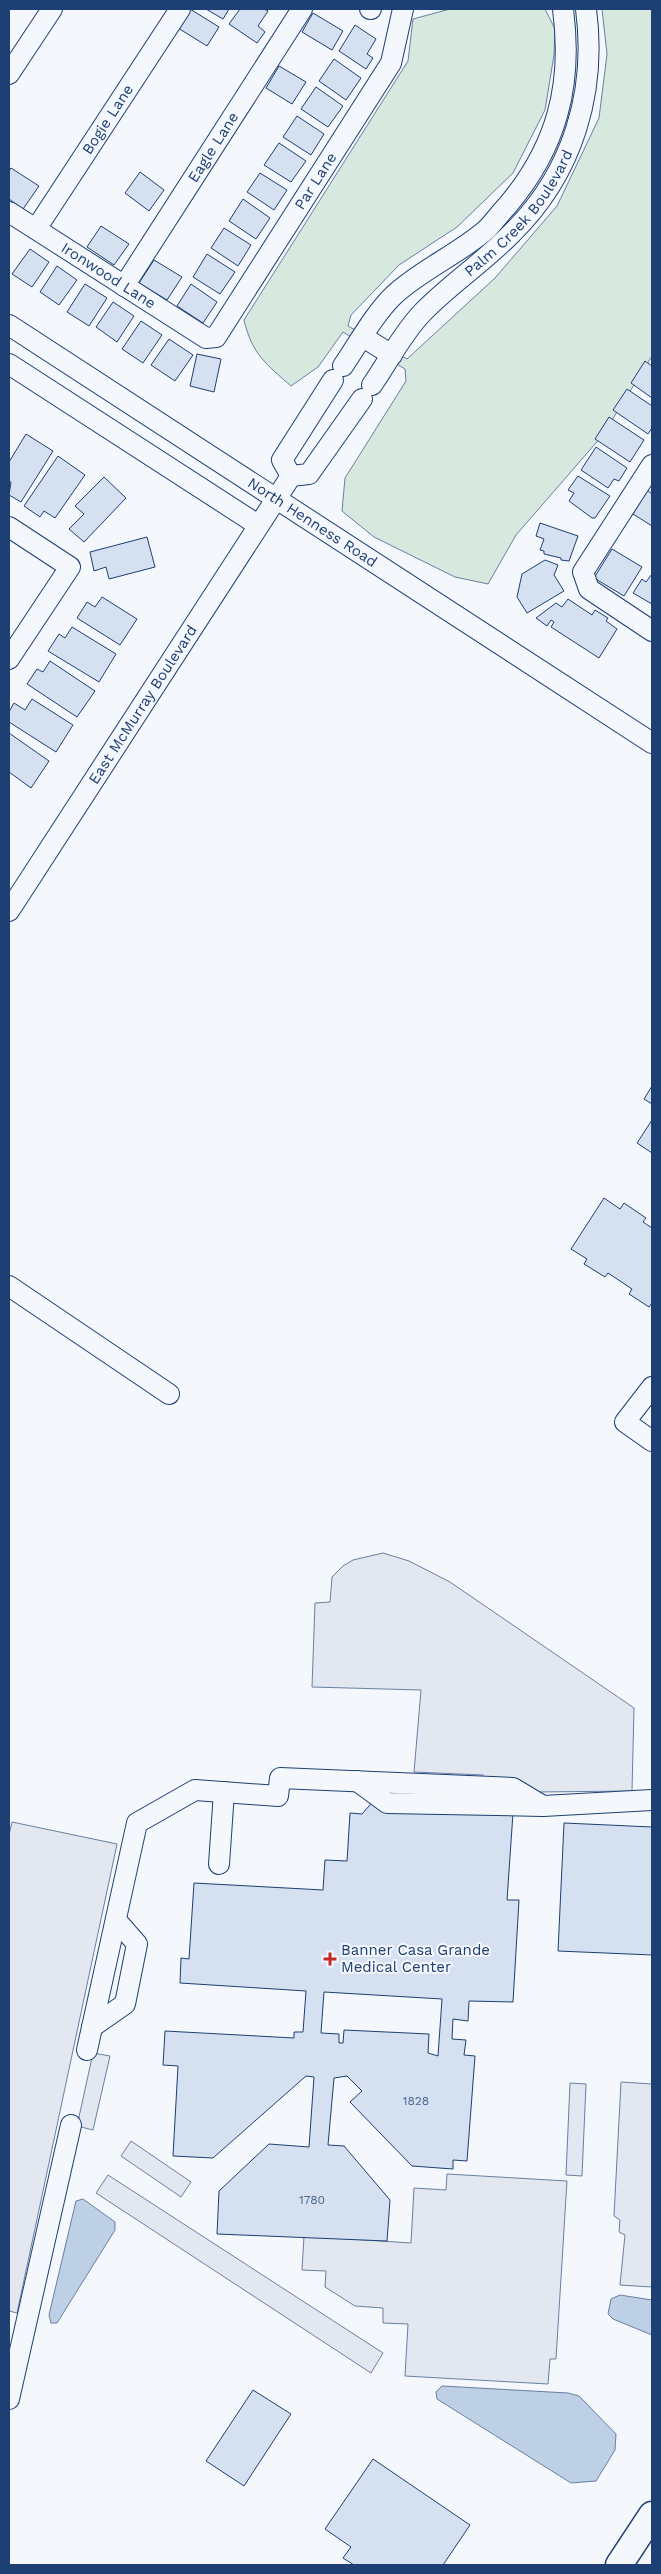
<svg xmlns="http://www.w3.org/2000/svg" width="661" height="2574" viewBox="0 0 661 2574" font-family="'Work Sans',sans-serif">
	<rect width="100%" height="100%" fill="#f4f7fb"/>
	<path fill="#d7e8df" stroke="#687fa3" d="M450 9H545L555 29 554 55 545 110 513 173 457 227 399 265 351 315 348 326 407 359 495 278 557 206 599 118 607 54 602 9H652V356L602 436 516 535 488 584 455 577 374 537 342 511 345 478 406 381 405 369 343 332 318 367 291 386C266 364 252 354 244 320L408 61 413 19Z"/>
	<path fill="#e3e8f0" stroke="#687fa3" d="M383 1553 409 1561 450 1582 634 1708 632 1791 536 1792 484 1781 483 1775 414 1772 421 1690 312 1687 315 1603 330 1602 332 1577 343 1566 353 1560Z
		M12 1822 117 1844 17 2313 9 2311V1835Z
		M93 2053 110 2056 93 2130 77 2126Z
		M621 2082 652 2084V2287L620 2285 625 2235 619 2232 620 2220 614 2216Z
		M570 2083 586 2084 582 2176 566 2175Z
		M131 2141 191 2182 181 2197 121 2156Z
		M447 2174 567 2181 556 2359H550L548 2384 405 2376 408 2324 383 2323V2308L355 2306 325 2287 326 2271 302 2270 304 2236 411 2243 414 2188 446 2190Z
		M108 2175 383 2353 371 2373 96 2193Z"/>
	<path fill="#bed0e5" stroke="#687fa3" d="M83 2199 115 2222V2230L57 2323H51L49 2315 76 2201Z
		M620 2295 652 2300V2335L613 2319 608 2314 611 2299Z
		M442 2386 568 2393 579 2396 616 2434 615 2450 596 2481 571 2483 437 2399 436 2392Z"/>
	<path fill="#d5e0f0" stroke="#1d3f73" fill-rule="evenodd" d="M190 9 219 27 207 46 178 28Z
		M206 9H229L223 19Z
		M240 9H264L268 11 258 26 265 32 257 43 229 24Z
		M313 13 343 31 332 50 302 32Z
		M355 25 376 39 367 54 373 58 366 69 339 51Z
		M334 59 361 78 346 100 319 81Z
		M279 66 306 82 292 104 266 88Z
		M316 87 343 106 328 127 301 109Z
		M297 116 324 134 311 155 283 137Z
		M279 143 306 161 291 182 264 165Z
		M11 168 39 186 23 209 9 199V171Z
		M140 172 164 190 149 211 125 193Z
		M260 173 287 190 274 210 247 192Z
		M243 199 270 218 256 239 229 221Z
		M101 226 129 244 114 265 87 247Z
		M224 228 251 245 238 266 211 248Z
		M30 249 49 262 32 287 12 274Z
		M207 254 235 272 220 294 193 277Z
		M154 260 182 277 167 300 139 283Z
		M57 266 77 280 59 305 40 292Z
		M85 284 107 298 89 326 67 312Z
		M191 284 217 302 203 323 177 306Z
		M113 302 134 316 117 342 96 327Z
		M141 321 162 335 143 363 122 349Z
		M169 339 193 355 175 381 151 365Z
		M197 354 221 359 214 392 190 386Z
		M645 361 652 366V398L631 383Z
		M627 389 652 406V428L648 434 613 410Z
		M609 417 644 440 630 462 595 439Z
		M26 434 53 451 21 502 9 495 11 482 9 481V462Z
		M596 447 627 468 619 481 614 479 608 488 581 470Z
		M58 456 85 475 55 518 44 511 40 517 24 506Z
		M578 476 610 496 595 518H592L569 501 574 493 568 490Z
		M104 477 126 498 84 542 69 529 84 514 75 506Z
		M647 490 652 494V526L633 514Z
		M540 523 578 536 569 561 561 560V558L544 554V551L540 550 544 539 536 536Z
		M147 537 155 567 109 579 106 567 94 571 90 552Z
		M612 549 642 567 624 596 594 578Z
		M545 560 558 565 554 575 564 591 527 613 517 597 522 574Z
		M652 574V604L633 593 642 579 646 582Z
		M102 597 137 619 120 645 77 618 87 602 95 607Z
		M568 599 592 615 595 610 608 618 606 621 617 629 599 658 551 627 554 622 551 620 547 626 536 618 556 603 562 607Z
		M72 627 116 654 99 682 48 651 59 634 65 638Z
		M50 661 95 691 77 717 27 684 37 669 43 672Z
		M32 699 73 725 56 752 9 722V712L14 703 25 710Z
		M9 733 49 761 31 788 9 772Z
		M652 1086V1104L644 1099Z
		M652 1120V1153L637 1143Z
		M604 1198 620 1209 624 1203 646 1218 643 1222 652 1228V1303L649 1307 629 1294 632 1289 608 1273 605 1277 584 1264 587 1259 571 1249Z
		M382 1791 485 1797 513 1813 507 1900H519L513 2002 469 2001 468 2021 453 2019 452 2039 466 2040 464 2055 475 2056 467 2161 453 2160V2169L412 2166 350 2102 362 2091 347 2076 334 2078 328 2145 344 2146 390 2200 387 2241 217 2234 219 2191 269 2144 309 2147 314 2077 306 2076 213 2158 173 2156 178 2066 163 2065 165 2031 294 2038V2032H303L306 1991 180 1983 181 1958 189 1959 194 1883 323 1890 325 1860 347 1861 350 1813 362 1814ZM324 1992 442 1999 438 2056 428 2053 429 2034 344 2030 343 2043H339V2034L321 2033Z
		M564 1823 652 1827V1955L558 1951Z
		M253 2390 291 2414 244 2486 206 2461Z
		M373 2459 470 2525 443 2565H354L343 2558 351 2547 325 2529Z"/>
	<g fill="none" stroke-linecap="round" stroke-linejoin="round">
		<g stroke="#1d3f73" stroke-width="22">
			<g id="minor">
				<path d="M370 9H371"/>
				<path d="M9 74 52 9"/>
				<path id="s1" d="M9 212 206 338 216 337 391 63 403 9"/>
				<path id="s2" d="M36 229 180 9"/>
				<path id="s3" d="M124 286 302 9"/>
				<path id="s4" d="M9 325 652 743"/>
				<path d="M363 337 392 355"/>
				<path d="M9 364 258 525"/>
				<path d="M343 366C358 344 375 313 394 295 422 269 459 254 487 229 494 222 500 213 507 206 557 147 573 85 563 9"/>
				<path id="s5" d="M372 385C388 362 402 334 422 313 450 284 484 262 512 233 573 173 597 92 586 9"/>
				<path d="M652 465 583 572 589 589 652 631"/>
				<path d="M291 476 282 460 333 380"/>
				<path d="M9 527 70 567 9 659"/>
				<path id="s6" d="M9 911 291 476 309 474 362 399"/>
				<path d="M9 1286 169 1394"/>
				<path d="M652 1387 625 1422 652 1441"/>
				<path d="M357 1781 387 1803 543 1806"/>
				<path d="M219 1864 224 1792"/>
				<path d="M92 2027 125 2004 137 1944 116 1920"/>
				<path d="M87 2050 137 1823 195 1790 278 1796 280 1778 513 1788 543 1806 652 1800"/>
				<path d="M9 2399 71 2125"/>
			</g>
		</g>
		<g stroke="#1d3f73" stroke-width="29">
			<path id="major" d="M619 2565 652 2515"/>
		</g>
		<use href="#minor" stroke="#f4f7fb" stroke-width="20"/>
		<use href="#major" stroke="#f4f7fb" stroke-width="26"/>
	</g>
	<path fill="#c62828" stroke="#f4f7fb" stroke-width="2" d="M327.5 1951.5h5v5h5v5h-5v5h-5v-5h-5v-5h5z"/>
	<g text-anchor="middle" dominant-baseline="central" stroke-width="4" stroke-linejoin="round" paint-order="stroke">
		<g font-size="12" fill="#4b6792">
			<text x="416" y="2101">1828</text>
			<text x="312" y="2200">1780</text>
		</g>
		<g font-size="15" fill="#1d3f73" stroke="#f4f7fb">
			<text stroke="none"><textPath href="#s2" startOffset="131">Bogie Lane</textPath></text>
			<text stroke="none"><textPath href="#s3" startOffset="165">Eagle Lane</textPath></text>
			<text stroke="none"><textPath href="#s1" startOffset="429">Par Lane</textPath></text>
			<text stroke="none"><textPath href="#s5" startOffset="228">Palm Creek Boulevard</textPath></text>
			<text stroke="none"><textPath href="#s1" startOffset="118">Ironwood Lane</textPath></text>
			<text stroke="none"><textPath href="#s4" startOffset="362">North Henness Road</textPath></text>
			<text stroke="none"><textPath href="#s6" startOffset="246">East McMurray Boulevard</textPath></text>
		</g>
		<g font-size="15" fill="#1d3f73" stroke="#f4f7fb" text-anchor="start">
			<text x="341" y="1950">Banner Casa Grande<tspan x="341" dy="17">Medical Center</tspan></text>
		</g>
	</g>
	<rect width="661" height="2574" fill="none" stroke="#1d3f73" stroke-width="20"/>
</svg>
